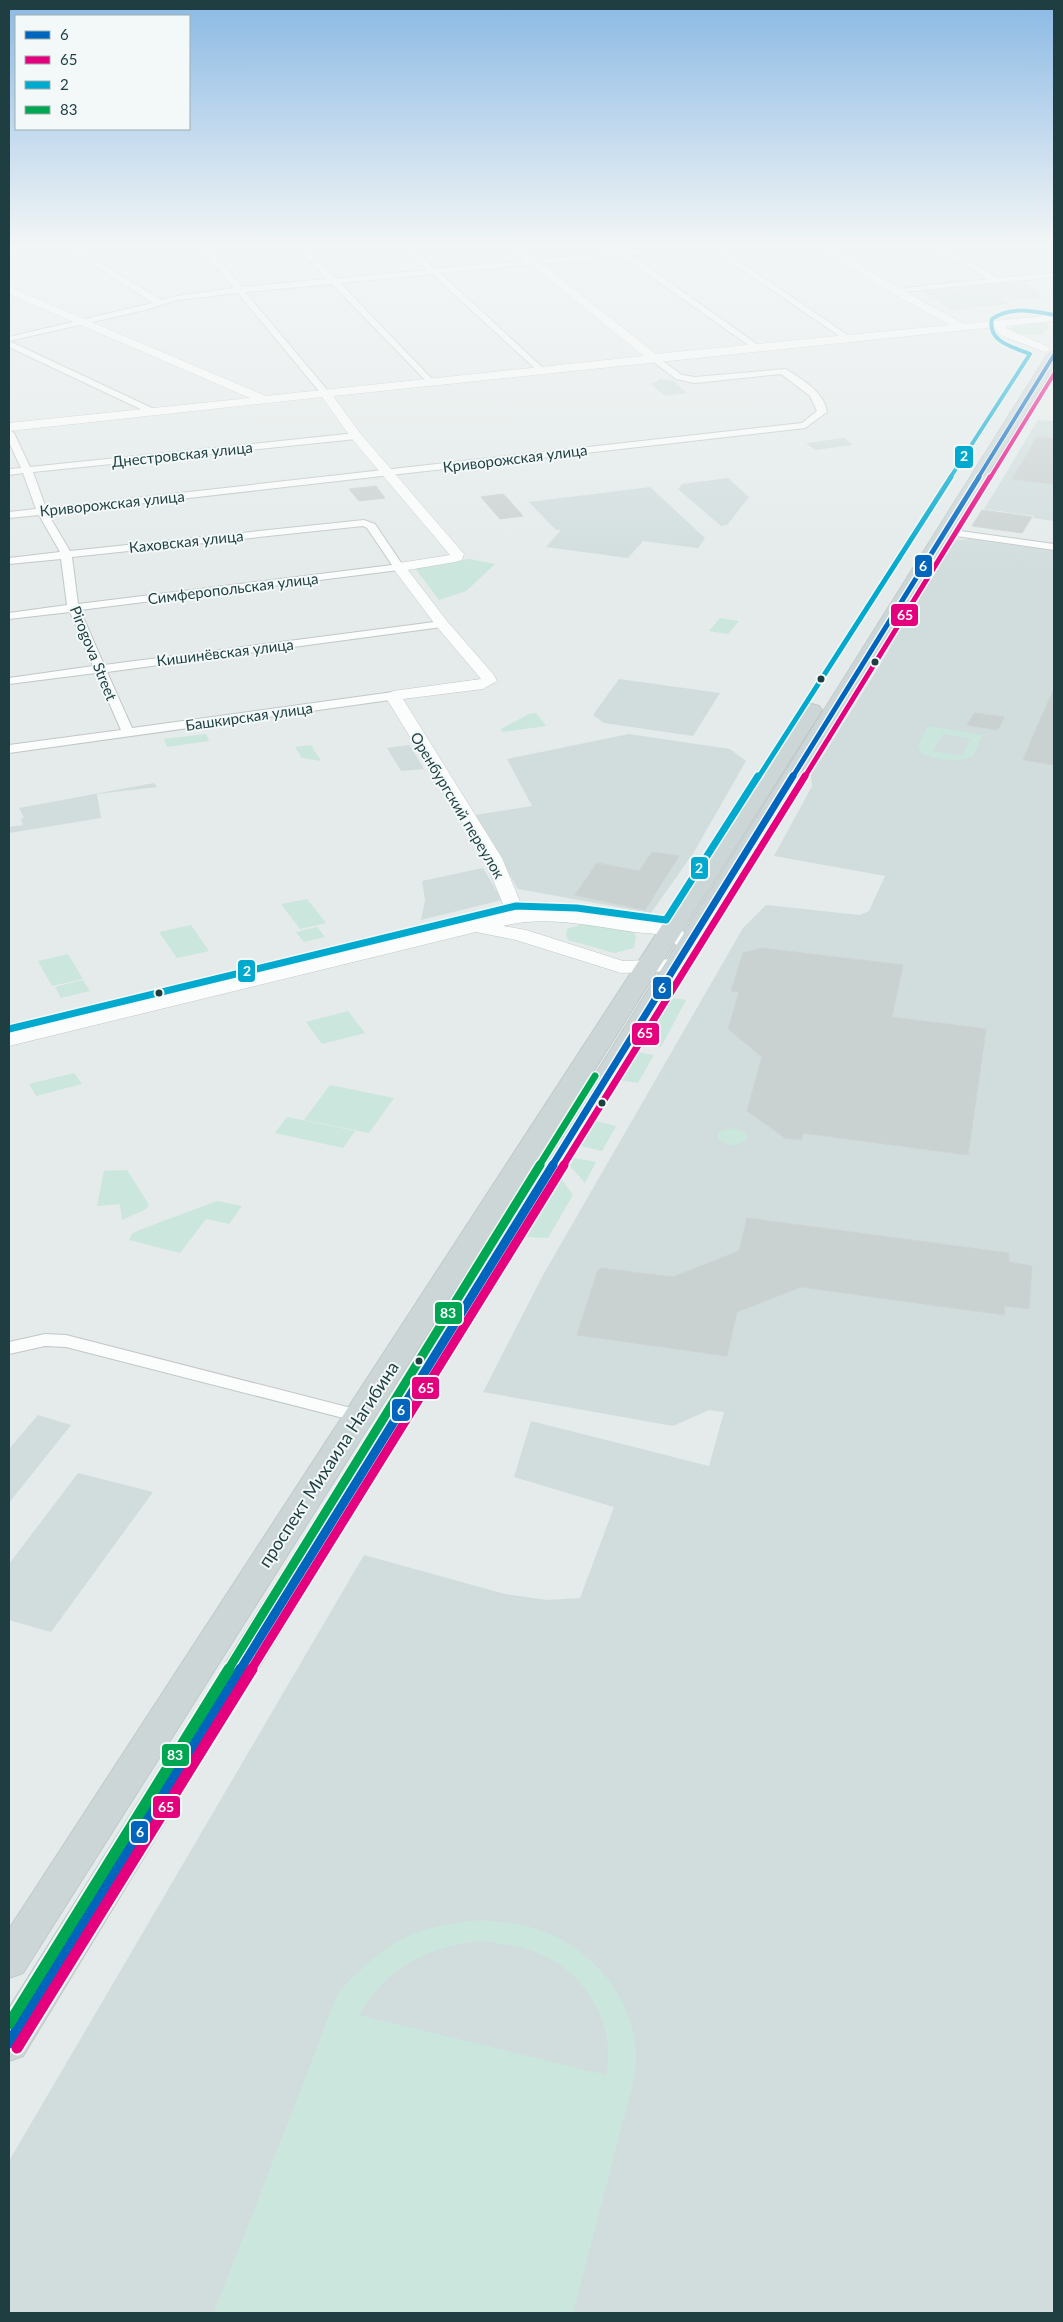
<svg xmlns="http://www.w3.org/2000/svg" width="1063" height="2322" viewBox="0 0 1063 2322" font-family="Lato,sans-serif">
	<rect width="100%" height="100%" fill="#e4ebea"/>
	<path fill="#d1dddd" d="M1012 283H1024L1042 294V298L1000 297 1008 304 952 310 923 292Z
		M660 379 674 381 687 393 665 396 651 384Z
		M1038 420 1054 421V521L1033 518 1034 516 984 509Z
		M844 438 853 445 815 450 806 443Z
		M728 478 749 497 727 525 721 526 678 489 682 484Z
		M650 487 705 538 698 548 643 541 628 558 546 547 561 530H556L529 502Z
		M971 539 1054 551V2313H9V2161L364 1555 505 1594 548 1600 580 1598 614 1507 514 1477 531 1421 709 1466 724 1412 709 1410 673 1426 483 1392 543 1275 743 928 766 905 860 915 869 911 885 876 774 856 812 786 811 775 880 665 949 543 954 540Z
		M619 679 720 693 693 736 604 723 593 715Z
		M629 734 730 749 746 761 694 852 651 913 518 889 475 815 532 806 507 759Z
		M409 745 412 749 424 769 401 771 387 748Z
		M154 783 157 787 97 794 101 818 9 833V827L23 825 21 819 24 818 19 808Z
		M483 868 502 900 421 920 425 900 422 881Z
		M38 1415 71 1425 9 1503V1449Z
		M78 1473 153 1492 51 1632 9 1620V1564Z"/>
	<path fill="#cbe6dc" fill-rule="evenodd" d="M1040 322 1049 326 1043 334C1032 336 1015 334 1007 328Z
		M469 559 495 564 466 591 439 600 415 568Z
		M720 618 739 621 728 634 709 631Z
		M536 713 546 726 503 732 501 729 529 714Z
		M928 726 983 735 973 756C959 763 933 760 920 752L918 745ZM943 734 970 739 962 756 933 751Z
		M206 734 209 741 167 747 164 739Z
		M311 745 321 761 302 758 295 747Z
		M307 899 326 923 300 929 281 904Z
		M585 923 631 930 636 936 634 948 614 953 568 940 566 935 567 929Z
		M191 925 209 951 177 958 159 932Z
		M317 927 325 937 304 942 296 932Z
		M68 954 83 979 52 986 38 961Z
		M83 980 90 991 61 998 55 987Z
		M667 997 686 1000 661 1047 642 1043Z
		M348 1011 365 1033 322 1044 306 1022Z
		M637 1052 654 1055 638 1083 620 1080Z
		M74 1073 82 1084 36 1096 29 1084Z
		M330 1085 394 1098 369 1133 304 1120Z
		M287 1117 355 1131 343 1148 275 1133Z
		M596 1121 616 1126 602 1151 581 1146Z
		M731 1128 745 1132 748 1136 746 1141 733 1146 719 1141 717 1136 718 1132Z
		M574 1158 596 1162 585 1183 570 1166Z
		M127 1170 149 1205 146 1209 122 1220 120 1204 97 1206 104 1171Z
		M560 1177 573 1195 548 1238 525 1237Z
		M217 1201 242 1206 229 1224 206 1219 180 1253 129 1240 132 1234 139 1230Z
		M481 1920C496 1922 511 1922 526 1926 585 1939 636 1996 636 2057 636 2067 634 2077 632 2087L573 2313H214L338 1993C386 1942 410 1926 481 1920ZM484 1941C504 1944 524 1947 543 1955 587 1975 617 2027 606 2075L359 2015C388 1967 428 1945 484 1941Z"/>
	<path fill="#cad2d1" stroke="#cdd4d3" d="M1037 437 1054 439V484L1012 479Z
		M376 486 385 498 359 501 349 489Z
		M503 494 509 500 523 516 500 519 481 497Z
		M982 510 1032 517 1022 533 972 526Z
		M1054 689V765L1023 760 1039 722Z
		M974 713 1004 717 998 730 967 725Z
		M652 852 679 856 645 910 575 895 597 863 639 871Z
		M761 948 903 965 892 1017 986 1029 968 1155 803 1133 802 1140 785 1138 747 1111 762 1057 728 1029 739 992 731 991 743 953Z
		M747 1218 1009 1253V1262L1032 1266 1029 1309 1005 1306 1004 1315 801 1287 737 1312 727 1356 577 1335 597 1272 601 1268 673 1277 739 1251Z"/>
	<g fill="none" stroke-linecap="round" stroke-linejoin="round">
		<g stroke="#c1c8c7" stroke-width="2">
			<path id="minor" d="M64 246H73L161 300 176 296 234 288 199 246H207L242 287 327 279 296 246H304L335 279 427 270 402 246H411L435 269 617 252 621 250 708 246 631 255 761 347 754 349 622 256 440 273 543 368 544 370 540 373 432 274 340 283 433 380V384L430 385 332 284 245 292 329 392 330 394 326 397 323 396 238 293 177 300 145 310 9 341 154 409 156 411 151 414 9 347V337L153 303Z
				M708 246H717L855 340 848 342Z
				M931 246H941L998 278 1054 273V277L893 293 892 291 896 289 988 279Z
				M654 355 682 375 695 377 786 369C802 380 824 391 827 412L805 428 48 514 70 551 364 520 375 524 404 567 399 570 80 610 104 665 442 621 448 624 442 627 107 672 132 728 393 692 397 693V699L9 753V745L121 730 96 673 9 684V678L93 666 70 612 9 619V613L67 605 61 559 9 564V558L60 552 39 515 9 518V512L36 509 23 473 9 475V469L21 468 9 442V430L14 433 30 467 356 433 361 436 356 439 33 472 46 508 802 423 817 411 810 396 781 374 695 383 676 379 651 360V356ZM363 526 367 528 392 565 78 604 72 557Z
				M946 529 1054 544V550L942 534V530Z
				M45 1334 66 1335 359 1410 366 1412 368 1416 366 1420 359 1422 66 1347 45 1346 9 1354V1342Z"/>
		</g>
		<g stroke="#c1c8c7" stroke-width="1">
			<path id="tertiary" d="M508 246H519L656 354 950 325 892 293 817 246H829L900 289 964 324 1054 315V321L1007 326 1006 328 1049 347V351L1045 352 1000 335 995 327 333 396 360 433 464 554 462 560 455 562 408 570 447 621 494 675 497 681 483 689 403 699 502 858 526 916 523 920H511L508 916 484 858 385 696 393 691 481 679 437 627 392 567 399 563 450 555 352 439 322 397 9 431V423L250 398 9 294V287L266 396 644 356Z"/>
		</g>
		<g stroke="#bfc9c8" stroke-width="1">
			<path id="secondary" d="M517 910 576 912 671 925 678 927 697 945 694 949C678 953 677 942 665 936 657 933 643 933 634 932 592 926 544 915 503 926L526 930 623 961 675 959 682 961 686 965 682 969 675 971 621 973 516 940 476 932 9 1046V1032Z"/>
		</g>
		<g stroke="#c0cacb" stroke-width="2">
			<path id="primary" d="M1027 246H1042L1054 252V261Z
				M1054 351V366L698 945 23 2056 9 2061V2008C356 1458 700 906 1047 355Z
				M812 704 819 706 822 710 23 1973 9 1978V1929L802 710 805 706Z"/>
		</g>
		<use href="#minor" fill="#fbfcfc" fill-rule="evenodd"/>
		<use href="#tertiary" fill="#fbfcfc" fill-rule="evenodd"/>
		<use href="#secondary" fill="#fbfcfc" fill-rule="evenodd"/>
		<use href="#primary" fill="#ccd6d6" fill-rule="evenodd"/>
		<g stroke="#f2f9f8" stroke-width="5.5">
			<path id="bus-1-far4" d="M978 478 1054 355"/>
		</g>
		<g stroke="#f2f9f8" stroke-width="8">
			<path id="bus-1-far3" d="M792 778 979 477"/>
		</g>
		<g stroke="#f2f9f8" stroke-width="10">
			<path id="bus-1-far2" d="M552 1166 793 776"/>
		</g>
		<g stroke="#f2f9f8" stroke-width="12">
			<path id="bus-1-far1" d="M240 1670 553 1165"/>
		</g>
		<g stroke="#f2f9f8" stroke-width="15">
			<path id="bus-1" d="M9 2043 241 1669"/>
		</g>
		<g stroke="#f2f9f8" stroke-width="5.5">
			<path id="bus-2-far4" d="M990 478 1054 374"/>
		</g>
		<g stroke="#f2f9f8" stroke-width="8">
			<path id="bus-2-far3" d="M804 778 990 477"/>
		</g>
		<g stroke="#f2f9f8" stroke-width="10">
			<path id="bus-2-far2" d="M563 1166 805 776"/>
		</g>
		<g stroke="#f2f9f8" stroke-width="12">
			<path id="bus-2-far1" d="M251 1670 564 1165"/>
		</g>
		<g stroke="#f2f9f8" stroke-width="15">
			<path id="bus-2" d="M17 2048 252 1669"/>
		</g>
		<g stroke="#f2f9f8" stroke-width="5.5">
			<path id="bus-3-far2" d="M950 478 1030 354C1013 347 987 342 992 319 1010 306 1033 311 1054 315"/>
		</g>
		<g stroke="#f2f9f8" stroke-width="8">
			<path id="bus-3-far1" d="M758 778 951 477"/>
		</g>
		<g stroke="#f2f9f8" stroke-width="10">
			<path id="bus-3" d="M9 1029 516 906 577 908 666 920 758 776"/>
		</g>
		<g stroke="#f2f9f8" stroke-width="10">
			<path id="bus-4-far2" d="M539 1166 595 1076"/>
		</g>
		<g stroke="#f2f9f8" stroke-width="12">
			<path id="bus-4-far1" d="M228 1670 540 1165"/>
		</g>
		<g stroke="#f2f9f8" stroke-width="15">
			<path id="bus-4" d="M9 2024 229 1669"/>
		</g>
		<use href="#bus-1-far4" stroke="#0065bd" stroke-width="4"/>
		<use href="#bus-1-far3" stroke="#0065bd" stroke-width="5"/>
		<use href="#bus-1-far2" stroke="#0065bd" stroke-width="7"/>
		<use href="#bus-1-far1" stroke="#0065bd" stroke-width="9"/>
		<use href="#bus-1" stroke="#0065bd" stroke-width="11"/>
		<use href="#bus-2-far4" stroke="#e5007d" stroke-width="4"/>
		<use href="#bus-2-far3" stroke="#e5007d" stroke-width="5"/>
		<use href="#bus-2-far2" stroke="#e5007d" stroke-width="7"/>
		<use href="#bus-2-far1" stroke="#e5007d" stroke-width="9"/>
		<use href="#bus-2" stroke="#e5007d" stroke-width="11"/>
		<use href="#bus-3-far2" stroke="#00a9ce" stroke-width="4"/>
		<use href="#bus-3-far1" stroke="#00a9ce" stroke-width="5"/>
		<use href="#bus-3" stroke="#00a9ce" stroke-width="7"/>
		<use href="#bus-4-far2" stroke="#00a651" stroke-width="7"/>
		<use href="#bus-4-far1" stroke="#00a651" stroke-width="9"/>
		<use href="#bus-4" stroke="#00a651" stroke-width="11"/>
	</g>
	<linearGradient id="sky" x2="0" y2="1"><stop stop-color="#8bb9e4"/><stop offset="0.43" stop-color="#f3f6f6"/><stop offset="1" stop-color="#f3f6f6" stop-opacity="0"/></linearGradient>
	<rect width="1063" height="571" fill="url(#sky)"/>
	<g fill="#1f3e41" stroke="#f2f9f8" stroke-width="2">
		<circle cx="875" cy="662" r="4.5"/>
		<circle cx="821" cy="679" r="4.5"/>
		<circle cx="159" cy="993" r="4.5"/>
		<circle cx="602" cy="1103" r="4.5"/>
		<circle cx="419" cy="1361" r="4.5"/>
	</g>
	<g text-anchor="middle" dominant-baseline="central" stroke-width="4" stroke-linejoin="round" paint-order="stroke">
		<g font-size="15" fill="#1f3e41" stroke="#f2f9f8">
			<text transform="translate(182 454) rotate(-6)">Днестровская улица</text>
			<text transform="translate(515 458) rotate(-7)">Криворожская улица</text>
			<text transform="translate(112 503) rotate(-6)">Криворожская улица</text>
			<text transform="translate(186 541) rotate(-6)">Каховская улица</text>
			<text transform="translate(233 588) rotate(-7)">Симферопольская улица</text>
			<text transform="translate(225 652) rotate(-7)">Кишинёвская улица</text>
			<text transform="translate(94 653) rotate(68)">Pirogova Street</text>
			<text transform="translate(249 716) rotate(-8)">Башкирская улица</text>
			<text transform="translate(458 805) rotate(59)">Оренбургский переулок</text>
		</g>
		<g font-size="18" fill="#1f3e41" stroke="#f2f9f8">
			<text transform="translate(328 1464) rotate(-57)">проспект Михаила Нагибина</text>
		</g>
	</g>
	<g stroke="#f2f9f8" stroke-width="2">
		<rect x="954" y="445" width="20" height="24" rx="5" fill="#00a9ce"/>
		<rect x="914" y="554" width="19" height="24" rx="5" fill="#0065bd"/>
		<rect x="890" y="603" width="29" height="24" rx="5" fill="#e5007d"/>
		<rect x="690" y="856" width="19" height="24" rx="5" fill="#00a9ce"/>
		<rect x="237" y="959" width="19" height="24" rx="5" fill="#00a9ce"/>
		<rect x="652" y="976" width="20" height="24" rx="5" fill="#0065bd"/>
		<rect x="631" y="1022" width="29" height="24" rx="5" fill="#e5007d"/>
		<rect x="434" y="1301" width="29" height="24" rx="5" fill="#00a651"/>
		<rect x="411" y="1376" width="29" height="24" rx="5" fill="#e5007d"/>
		<rect x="391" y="1398" width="20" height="24" rx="5" fill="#0065bd"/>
		<rect x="161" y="1743" width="29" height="24" rx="5" fill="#00a651"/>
		<rect x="152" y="1795" width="29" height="24" rx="5" fill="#e5007d"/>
		<rect x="130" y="1820" width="19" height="24" rx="5" fill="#0065bd"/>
	</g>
	<g font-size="14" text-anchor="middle" font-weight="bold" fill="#fff">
		<text x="964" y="461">2</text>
		<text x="923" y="571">6</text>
		<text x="905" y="620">65</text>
		<text x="699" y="873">2</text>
		<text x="247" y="976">2</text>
		<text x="662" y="993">6</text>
		<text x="645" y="1038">65</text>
		<text x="448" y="1318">83</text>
		<text x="426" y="1393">65</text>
		<text x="401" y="1415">6</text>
		<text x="175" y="1760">83</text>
		<text x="166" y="1812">65</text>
		<text x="140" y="1837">6</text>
	</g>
	<rect width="1063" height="2322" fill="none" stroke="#1f3e41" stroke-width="20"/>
	<rect x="15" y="15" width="175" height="115" fill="#f2f9f8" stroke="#9eaeaf"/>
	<rect x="25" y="31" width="25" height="8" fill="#0065bd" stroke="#9eaeaf"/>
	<text x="60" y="40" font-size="15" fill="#1f3e41">6</text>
	<rect x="25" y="56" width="25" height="8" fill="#e5007d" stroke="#9eaeaf"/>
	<text x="60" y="65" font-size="15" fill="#1f3e41">65</text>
	<rect x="25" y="81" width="25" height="8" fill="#00a9ce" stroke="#9eaeaf"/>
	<text x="60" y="90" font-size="15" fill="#1f3e41">2</text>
	<rect x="25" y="106" width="25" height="8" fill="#00a651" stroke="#9eaeaf"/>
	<text x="60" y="115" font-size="15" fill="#1f3e41">83</text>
</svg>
